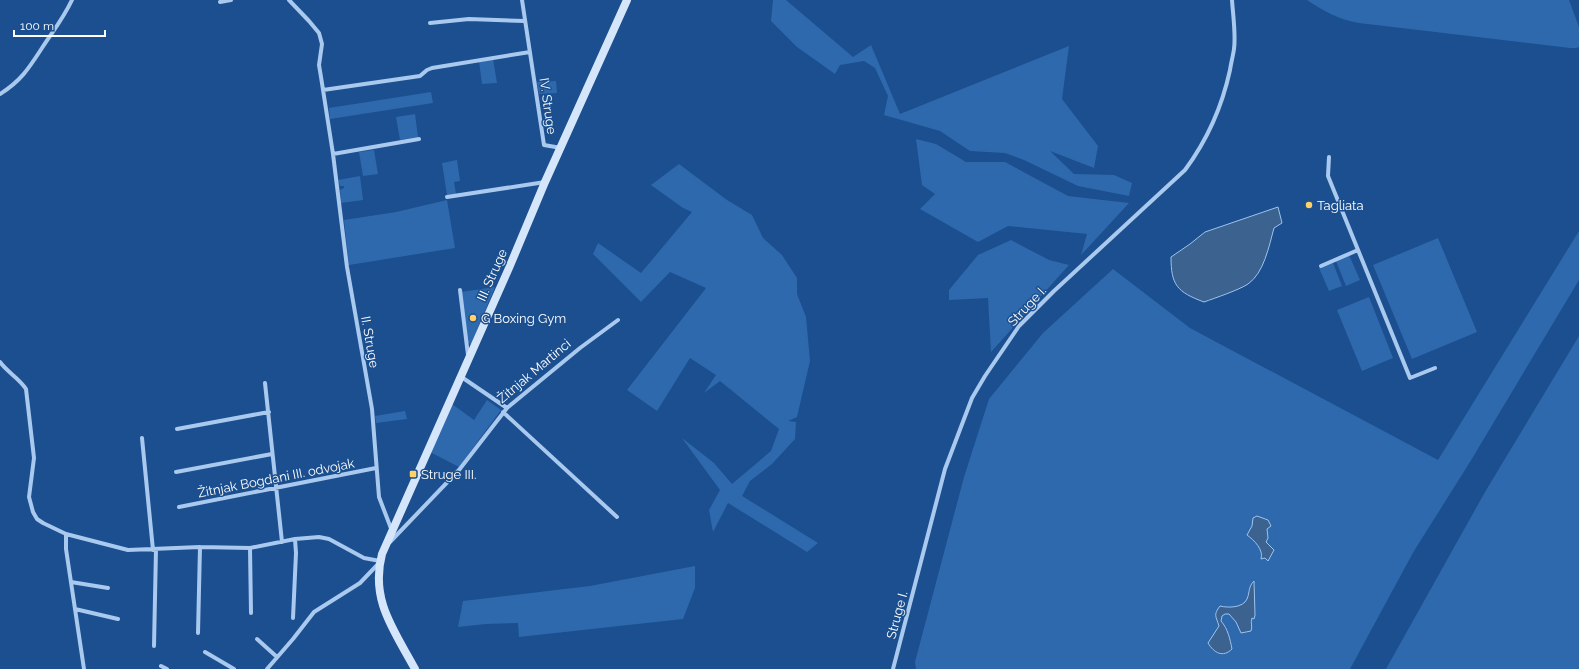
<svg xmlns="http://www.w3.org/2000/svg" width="1579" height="669" viewBox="0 0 1579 669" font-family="Raleway,sans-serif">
	<rect width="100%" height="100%" fill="#1b4f8f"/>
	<path fill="#2e69ad" d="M773 0H786L853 57 871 45 900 114 1069 46 1062 99 1098 146 1094 168 1050 151 1074 174 1114 175 1132 183 1129 196 1078 186 1024 160 1005 153 970 151 940 131 884 115 888 96 875 68 864 61 840 65 835 74 797 47 771 21Z
		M1307 0H1569L1579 27V47L1576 48H1570L1359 23C1340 20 1323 11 1307 0Z
		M493 59 497 83 482 84 479 61Z
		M556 81 557 93 539 94 537 82Z
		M431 92 433 103 330 119 329 108Z
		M415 114 418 137 400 140 396 117Z
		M916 139 936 144 966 162H1005L1068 196 1129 203 1081 255 1087 234 1008 226 978 242 920 209 935 194 922 185Z
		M374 150 378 174 363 176 359 152Z
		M457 160 460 181 454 182 456 194 447 195 442 163Z
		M679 164 727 200 752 215 763 238 782 255 797 278V294L806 317 810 361 797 417 788 421 796 422 795 439 772 464 750 481 742 496 818 543 807 552 728 503 713 532 709 510 720 490 682 438 714 463 732 484 771 451 779 429 720 381 704 393 716 375 690 358 657 411 627 390 706 288 670 272 641 302 593 254 598 243 641 273 692 212 683 208 651 185Z
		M360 176 363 200 341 203 340 190 344 188V186H340L338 180Z
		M447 200 455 248 349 265 344 220 396 212Z
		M1579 231V280L1470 462 1414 551 1350 669H916L915 662 964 477 989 399 1043 333 1113 269 1190 328 1438 460Z
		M1438 238 1477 332 1412 359 1373 265Z
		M1011 240 1049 260 1069 265 991 352 988 298 949 300V290L978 255Z
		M1349 255 1360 280 1346 286 1336 261Z
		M1333 263 1342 286 1329 291 1319 268Z
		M495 287 471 344 467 343 461 292Z
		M1369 297 1393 358 1362 371 1337 310Z
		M1579 336V669H1386L1485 492Z
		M487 400 501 410 459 467 430 452 452 404 474 420Z
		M405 411 407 419 376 423 375 416Z
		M695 566V588L683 619 519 637 518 623 486 624 458 627 463 601 590 586Z"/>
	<path fill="#3c6290" stroke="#9cc4f0" d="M1278 207 1282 223 1274 228C1269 246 1264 273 1248 284 1239 290 1215 298 1204 302 1177 292 1171 285 1171 257L1190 244 1205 232Z
		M1257 516 1268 520 1271 526 1267 529 1268 538 1266 542 1274 550 1268 561 1265 558 1261 559C1264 550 1254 540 1247 535L1252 526 1253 518Z
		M1254 581 1255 615 1254 619 1252 618C1250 623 1253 627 1251 631L1241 633 1236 622 1229 614H1225L1222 616 1221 621C1228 629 1230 639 1232 649 1223 658 1214 653 1208 643L1219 626C1216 616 1213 615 1220 606 1228 608 1243 608 1247 599 1250 592 1248 587 1254 581Z"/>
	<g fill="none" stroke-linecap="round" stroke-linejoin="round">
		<path stroke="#a9c9ee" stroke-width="4" d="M289 0 309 21 319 33 322 44 319 65 321 77 333 154 347 267 372 409 379 497 392 531
			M522 0 544 145 561 148
			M220 2 231 0
			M430 23 469 19 524 21
			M323 90 420 76 427 70 432 68 530 52
			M0 94C21 81 29 68 42 48 53 31 63 19 72 0
			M333 154 419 139
			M1329 157 1328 176 1410 378 1435 368
			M447 197 545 182
			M1321 266 1358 250
			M460 290 468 355
			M0 362C7 372 19 378 26 389L34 458 29 497 33 512 37 519 43 523 66 534 128 550 200 547 250 548 295 539 319 537 329 539 364 558 380 561
			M460 376 507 408
			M265 383 282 542
			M503 412 617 517
			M177 429 269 412
			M142 438 153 550
			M176 472 272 454
			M179 507 376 468
			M66 534V549L84 669
			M390 542 459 470 507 408 580 348 618 320
			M250 548 251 613
			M71 582 108 588
			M75 609 118 619
			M293 618 296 553 295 539
			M198 633 200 547
			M257 639 277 657
			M154 646 156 549
			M205 652 234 669
			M161 666 167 669
			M267 669 293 639 314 612 360 583 380 562
			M893 669 945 469 972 398 985 376 1019 326 1054 291 1185 170C1208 139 1222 107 1230 70 1231 63 1233 56 1234 49 1236 35 1233 15 1232 0"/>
		<path stroke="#d6e6fa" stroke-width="8" d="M415 669C394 630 370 600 382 554L509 268 545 182 627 0"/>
	</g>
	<g fill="#ffd166" stroke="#1b4f8f" stroke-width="1.5">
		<circle cx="1309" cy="205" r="4"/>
		<circle cx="473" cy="318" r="4"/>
		<rect x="409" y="470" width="8" height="8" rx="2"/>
	</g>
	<g text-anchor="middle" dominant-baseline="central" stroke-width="3" stroke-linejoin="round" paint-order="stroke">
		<g font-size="13" fill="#fff" stroke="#1b4f8f">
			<text transform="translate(548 106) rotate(82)">IV. Struge</text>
			<text transform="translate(492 275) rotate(-66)">III. Struge</text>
			<text transform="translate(1027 306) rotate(-47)">Struge I.</text>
			<text transform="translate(370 342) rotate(80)">II. Struge</text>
			<text transform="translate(534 371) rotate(-40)">Žitnjak Martinci</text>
			<text transform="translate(276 478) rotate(-11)">Žitnjak Bogdani III. odvojak</text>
			<text transform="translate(897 615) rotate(-75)">Struge I.</text>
		</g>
		<g font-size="13" fill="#fff" stroke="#1b4f8f" text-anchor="start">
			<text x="1317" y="205">Tagliata</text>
			<text x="481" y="318">G Boxing Gym</text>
			<text x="421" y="474">Struge III.</text>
		</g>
	</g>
	<path d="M14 30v6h91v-6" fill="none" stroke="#ffffff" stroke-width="2"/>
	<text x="20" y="30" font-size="12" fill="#ffffff" stroke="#1b4f8f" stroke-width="3" paint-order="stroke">100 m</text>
</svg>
